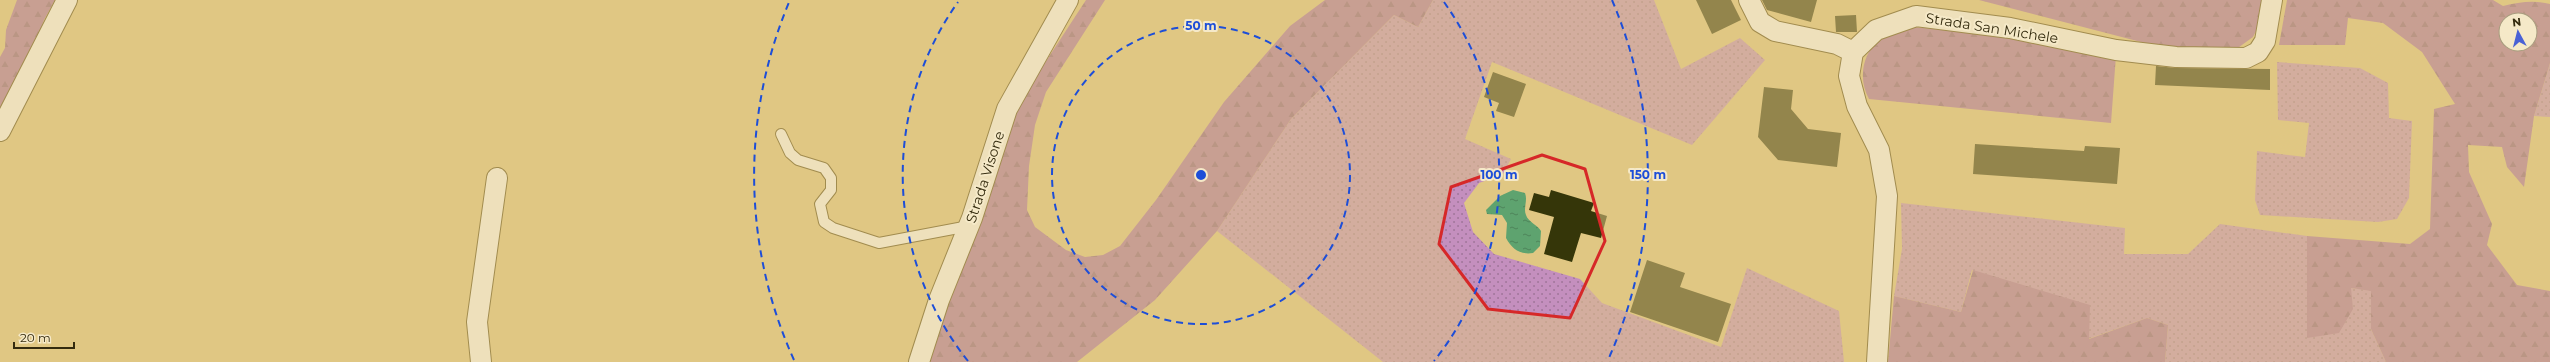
<svg xmlns="http://www.w3.org/2000/svg" width="2550" height="362" viewBox="0 0 2550 362" font-family="Montserrat,sans-serif">
	<defs>
		<pattern id="grass-dots" width="8" height="8" patternUnits="userSpaceOnUse"><rect width="8" height="8" fill="#c48fbe"/><path d="M2 2h.1M6 6h.1" fill="none" stroke="#a07599" stroke-width="1.8" stroke-linecap="round"/></pattern>
		<pattern id="forest-firs" width="22" height="20" patternUnits="userSpaceOnUse"><rect width="22" height="20" fill="#ab6fa5"/><path d="M5 1l3.5 6h-7zM16 11l3.5 6h-7z" fill="#8c5b85"/></pattern>
		<pattern id="water-ripples" width="26" height="14" patternUnits="userSpaceOnUse"><rect width="26" height="14" fill="#5ea36f"/><path d="M2 4q2-2 4 0t4 0M15 11q2-2 4 0t4 0" fill="none" stroke="#4e855a"/></pattern>
	</defs>
	<rect width="100%" height="100%" fill="#e0c783"/>
	<path fill="url(#grass-dots)" d="M1433 0H1654L1681 69 1740 38 1765 60 1692 145 1492 62 1465 139 1511 159 1503 174 1479 183 1464 203 1473 232 1494 254 1580 279 1602 303 1721 347 1747 268 1839 311 1844 362H1383L1217 231 1291 119 1394 15 1418 27Z
		M2277 62 2360 68 2388 83 2389 118 2412 121 2409 198 2397 219 2378 222 2260 215 2255 200 2257 151 2305 157 2309 123 2278 120Z
		M2550 63V117L2534 116Z
		M1901 203 2125 228 2124 254H2188L2220 224 2307 236V338L2351 288 2371 290V329L2386 362H2165L2168 325 2147 318 2088 339 1972 270 1961 312 1894 296 1902 249Z"/>
	<path fill="url(#forest-firs)" fill-rule="evenodd" d="M17 0H55L44 20 25 74 0 110V57L5 48 6 30Z
		M1086 0H1105L1046 92 1035 125 1029 166 1027 210 1035 227 1066 250 1085 257 1103 255 1120 246 1156 200 1224 102 1290 26 1325 0H1433L1418 27 1394 15 1291 119 1217 231 1155 300 1077 362H928L1016 107Z
		M1979 0H2265L2260 23 2253 37 2235 50 2168 49Z
		M2287 0H2493L2503 6C2519 2 2535 0 2550 4V63L2534 116 2524 187 2507 167 2502 147 2468 145 2469 172 2492 224 2487 245 2517 285 2550 291V362H2386L2371 329V291L2351 288 2353 309 2339 333 2307 338V236L2410 244 2430 229 2434 109 2455 104 2422 52 2383 23 2348 18 2345 45H2279ZM2506 20H2530V44H2506Z
		M1914 27 2009 37 2116 55 2111 123 1869 99C1858 80 1862 54 1879 40 1887 33 1904 31 1914 27Z
		M1973 270 2090 305 2089 339 2147 318 2168 325 2165 362H1888L1894 296 1961 312Z"/>
	<path fill="url(#water-ripples)" d="M1513 190 1525 193C1528 201 1523 208 1526 215 1528 222 1538 225 1541 231L1540 246 1533 253C1520 255 1512 249 1506 238L1507 223 1502 215 1487 214 1486 210 1500 196Z"/>
	<path fill="#353609" d="M1696 0H1731L1741 20 1712 34Z
		M1762 0H1817L1811 22 1767 10Z
		M1856 15 1857 32H1836L1835 16Z
		M2156 66 2176 68 2270 69V90L2155 85Z
		M1493 72 1526 84 1514 117 1496 111 1499 103 1484 97Z
		M1764 87 1793 90 1791 109 1808 129 1841 133 1837 167 1778 160 1758 137Z
		M1975 144 2084 151 2085 146 2120 148 2117 184 1973 174Z
		M1551 190 1594 203 1591 211 1607 216 1601 238 1581 233 1572 262 1544 254 1554 217 1529 210 1534 193 1549 197Z
		M1647 260 1685 273 1680 287 1731 304 1718 342 1630 312Z"/>
	<g fill="none" stroke-linecap="round" stroke-linejoin="round">
		<g stroke="#56450f" stroke-width="12">
			<path id="service" d="M781 134 790 153 798 160 824 168 831 178V190L820 204 824 222 833 228 879 243 969 226"/>
		</g>
		<g stroke="#56450f" stroke-width="22">
			<path id="minor" d="M1749 0 1760 22 1775 31 1837 44 1853 52
				M0 131 67 0
				M481 362 477 322 497 178
				M919 362 939 300 972 218 1007 109 1068 0
				M1877 362 1887 196 1879 150 1857 106 1849 76 1853 52 1876 30 1916 16 2010 28 2116 50 2176 57 2246 58 2258 52 2265 41 2272 0"/>
		</g>
		<use href="#service" stroke="#fff" stroke-width="10"/>
		<use href="#minor" stroke="#fff" stroke-width="20"/>
	</g>
	<path d="M0 0H2550V362H0ZM1542 155 1585 169 1605 241 1570 318 1488 309 1439 244 1451 187Z" fill="#e0c783" fill-opacity=".55" fill-rule="evenodd"/>
	<path fill="none" stroke="#d62828" stroke-width="3" stroke-linejoin="round" d="M1542 155 1585 169 1605 241 1570 318 1488 309 1439 244 1451 187Z"/>
	<g fill="none" stroke="#1d4ed8" stroke-width="2" stroke-dasharray="7 5">
		<circle cx="1201" cy="175" r="149"/>
		<path d="M968 361A298 298 0 0 1 958 2M1444 2A298 298 0 0 1 1434 361"/>
		<path d="M794 360A447 447 0 0 1 790 0M1612 0A447 447 0 0 1 1608 360"/>
	</g>
	<g text-anchor="middle" dominant-baseline="central" stroke-width="4" stroke-linejoin="round" paint-order="stroke">
		<g font-size="14" fill="#342b0e" stroke="#f5e9c8">
			<text transform="translate(1992 28) rotate(9)">Strada San Michele</text>
			<text transform="translate(985 177) rotate(-72)">Strada Visone</text>
		</g>
	</g>
	<circle cx="1201" cy="175" r="6" fill="#1d4ed8" stroke="#f5e9c8" stroke-width="2"/>
	<g font-size="12" text-anchor="middle" font-weight="bold" fill="#1d4ed8" stroke="#f5e9c8" stroke-width="4" stroke-linejoin="round" paint-order="stroke">
		<text x="1201" y="30">50 m</text>
		<text x="1499" y="179">100 m</text>
		<text x="1648" y="179">150 m</text>
	</g>
	<g transform="translate(2518 32) rotate(353)"><circle r="19" fill="#f5e9c8" stroke="#a89d7e"/>
	<path d="M0-3L7 15L0 10L-7 15Z" fill="#4961d5"/>
	<text y="-6" font-size="11" font-weight="bold" text-anchor="middle" fill="#342b0e">N</text>
	</g>
	<path d="M14 342v6h60v-6" fill="none" stroke="#342b0e" stroke-width="2"/>
	<text x="20" y="342" font-size="12" fill="#342b0e" stroke="#f5e9c8" stroke-width="3" paint-order="stroke">20 m</text>
</svg>
